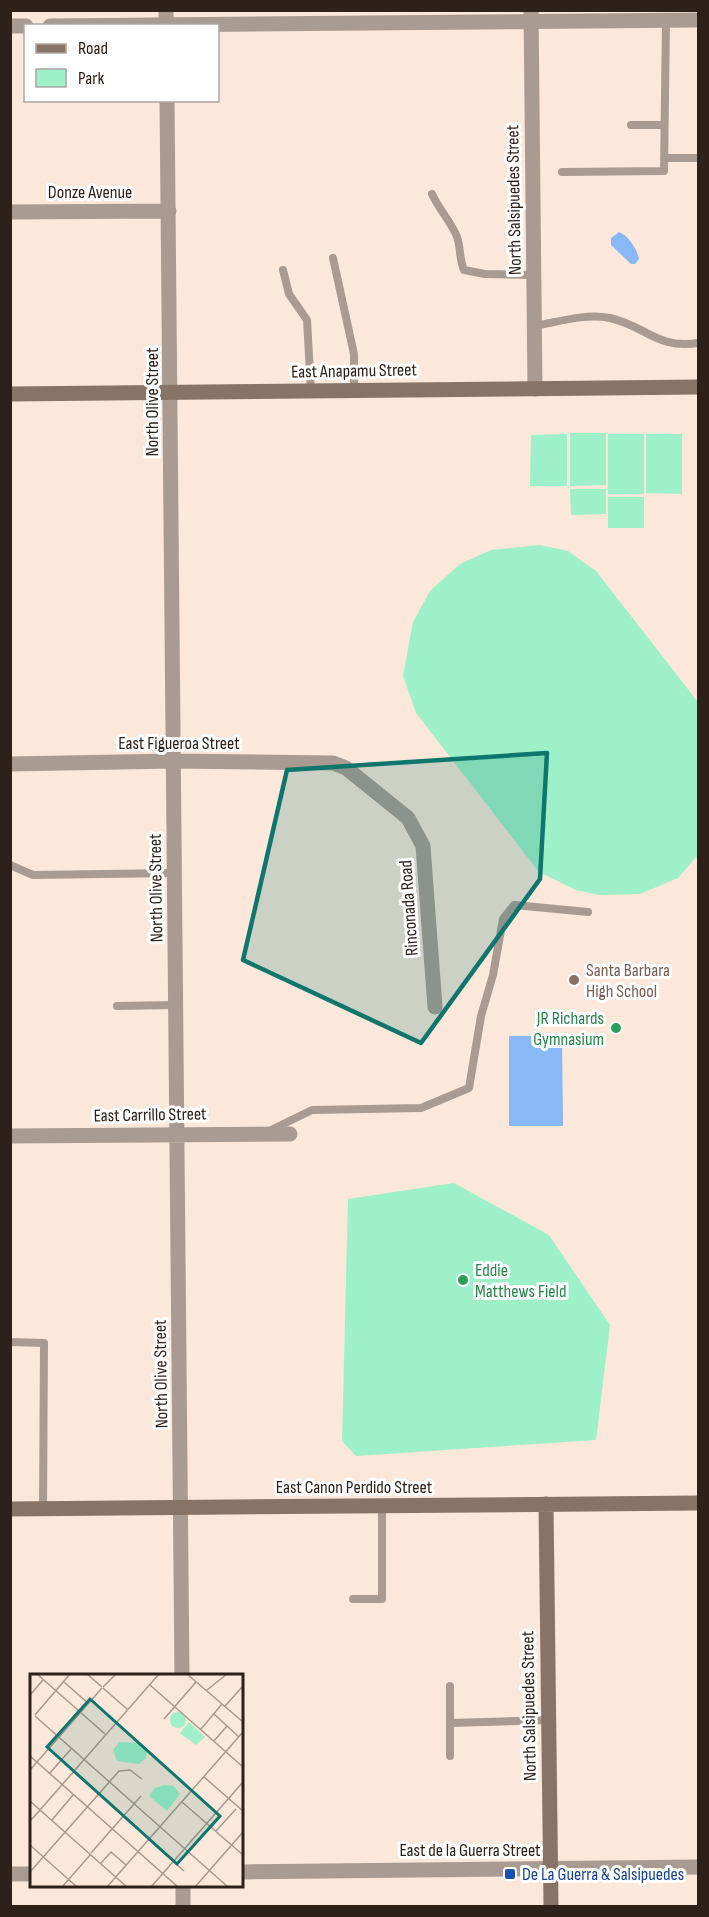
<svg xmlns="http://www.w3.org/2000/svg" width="709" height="1917" viewBox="0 0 709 1917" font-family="'Sofia Sans Condensed',sans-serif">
	<rect width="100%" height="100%" fill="#fce8db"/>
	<path fill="#9ef0c9" d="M570 433H606V485L570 486Z
		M567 434V486H530L531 435Z
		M608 434H644V494H608Z
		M646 434H682V494L646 493Z
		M570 489H606V514L571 515Z
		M608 497H644V528H608Z
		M540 545 568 551 596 571 698 702V855L678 878 640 894 600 895 576 890 539 872 416 713 403 676 413 622 430 591 460 564 491 550Z
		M454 1183 549 1235 610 1325 596 1440 356 1456 342 1441 348 1199Z"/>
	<path fill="#89b8f6" d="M619 232C628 235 637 249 639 259L635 264H631L611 245V238Z
		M509 1036H562L563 1126H509Z"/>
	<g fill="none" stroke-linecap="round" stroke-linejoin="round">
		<path stroke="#a99b92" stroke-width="8" d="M631 125H664
			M664 158H698
			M562 172 664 171 666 21
			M432 194C438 208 452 223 457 237 461 248 459 259 464 270L485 274 534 275
			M333 258 354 354V391
			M283 270 289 294 307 320 311 391
			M535 326C558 322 586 313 610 318 646 326 656 349 698 343
			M10 865 33 875 175 873
			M117 1006 176 1005
			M267 1132 312 1110 421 1108 469 1088 481 1016 493 975 503 919 514 905 588 912
			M10 1342 44 1343 43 1509
			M353 1599H382V1506
			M450 1686V1723
			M450 1756V1723L549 1720"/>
		<path stroke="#a99b92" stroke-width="15" d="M166 10V26
			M531 10 535 389
			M10 26H26
			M50 26 698 20
			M167 100 182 1676
			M10 212 169 211
			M10 764 174 761 333 763 346 768 408 818 423 846 435 1007
			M10 1136 290 1134
			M242 1872 698 1867
			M10 1874H32
			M183 1886V1906"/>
		<path stroke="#887367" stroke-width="15" d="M10 394 698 387
			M546 1504 551 1906
			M10 1509 698 1503"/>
	</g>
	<path fill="#0f766e" fill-opacity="0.2" stroke="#0f766e" stroke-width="4.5" stroke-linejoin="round" d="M547 753 540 879 421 1043 243 960 287 770Z"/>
	<circle fill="#8d6e63" stroke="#fff" stroke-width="2" cx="574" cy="980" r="6"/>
	<g fill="#2e9e5b" stroke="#fff" stroke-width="2">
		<circle cx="616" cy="1028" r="6"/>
		<circle cx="463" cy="1280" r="6"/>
	</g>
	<rect fill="#1a4fb4" stroke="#fff" stroke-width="2" x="504" y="1868" width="12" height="12" rx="3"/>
	<g text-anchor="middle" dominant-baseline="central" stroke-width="6" stroke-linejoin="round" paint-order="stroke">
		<g font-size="18" fill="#2d2119" stroke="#fff">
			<text x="90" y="192">Donze Avenue</text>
			<text transform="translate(514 200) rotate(-91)">North Salsipuedes Street</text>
			<text transform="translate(354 371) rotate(-1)">East Anapamu Street</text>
			<text transform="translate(152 402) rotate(-90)">North Olive Street</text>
			<text x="179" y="743">East Figueroa Street</text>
			<text transform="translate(156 888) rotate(-91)">North Olive Street</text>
			<text transform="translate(409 908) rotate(-94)">Rinconada Road</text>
			<text transform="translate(150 1115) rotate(-1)">East Carrillo Street</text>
			<text transform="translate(161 1374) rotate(-91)">North Olive Street</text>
			<text x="354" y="1487">East Canon Perdido Street</text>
			<text transform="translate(529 1706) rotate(-91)">North Salsipuedes Street</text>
			<text x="470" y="1850">East de la Guerra Street</text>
		</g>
		<g font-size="18" fill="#785e54" stroke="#fff" text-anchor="start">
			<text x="586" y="970">Santa Barbara<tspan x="586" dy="21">High School</tspan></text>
		</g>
		<g font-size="18" fill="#27864d" stroke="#fff" text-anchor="end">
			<text x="604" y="1018">JR Richards<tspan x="604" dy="21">Gymnasium</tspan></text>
			<text x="475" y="1270" text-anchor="start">Eddie<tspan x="475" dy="21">Matthews Field</tspan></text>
		</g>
		<g font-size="18" fill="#164399" stroke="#fff" text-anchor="start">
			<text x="522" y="1874">De La Guerra &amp; Salsipuedes</text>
		</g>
	</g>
	<g transform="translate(30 1674)">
		<rect width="213" height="213" fill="#fce8db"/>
		<path d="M140 46a8 8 0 1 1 16 0a8 8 0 1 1-16 0ZM159 48 175 63 166 71 150 59ZM89 68 111 69 117 75 116 84 109 90 87 87 83 76ZM134 111 144 112 150 120 137 137 119 122 125 114Z" fill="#9ef0c9"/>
		<path fill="none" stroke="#a9988d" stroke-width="1.5" d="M7 0 75 60M57 0 72 13M157 0 213 48M34 8 59 30M120 11 213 93M73 13 86 0M73 14 97 35M177 16 197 0M0 21 13 6M195 32 213 12M184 40 209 63M5 41 40 0M5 42 198 213M134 45 166 8M171 55 192 30M184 67 197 52M0 82 148 213M0 96 72 14M19 100 42 74M174 103 213 137M0 127 10 136 0 147M152 128 213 181M22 146 43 121M186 157 206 135M118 165 154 197M0 171 47 213M61 179 111 122M71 189 81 178 96 191M0 198 89 97 100 96 112 105M32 213 61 180M77 213 213 58M97 213 10 136 129 0M121 213 213 108M165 213 213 158"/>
		<path fill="#0f766e" fill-opacity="0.15" stroke="#0f766e" stroke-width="3" d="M60 25 190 142 147 190 17 73Z"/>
		<rect width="213" height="213" fill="none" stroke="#2d2119" stroke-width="3"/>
	</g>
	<rect width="709" height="1917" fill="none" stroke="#2d2119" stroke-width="24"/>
	<rect x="24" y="24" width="195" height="78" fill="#ffffff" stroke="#aba6a3" stroke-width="1.5"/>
	<rect x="36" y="44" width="30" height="9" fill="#887367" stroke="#aba6a3" stroke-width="1.5"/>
	<text x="78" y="54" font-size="18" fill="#2d2119">Road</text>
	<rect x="36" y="69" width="30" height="18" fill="#9ef0c9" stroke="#aba6a3" stroke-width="1.5"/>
	<text x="78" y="84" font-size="18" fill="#2d2119">Park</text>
</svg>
